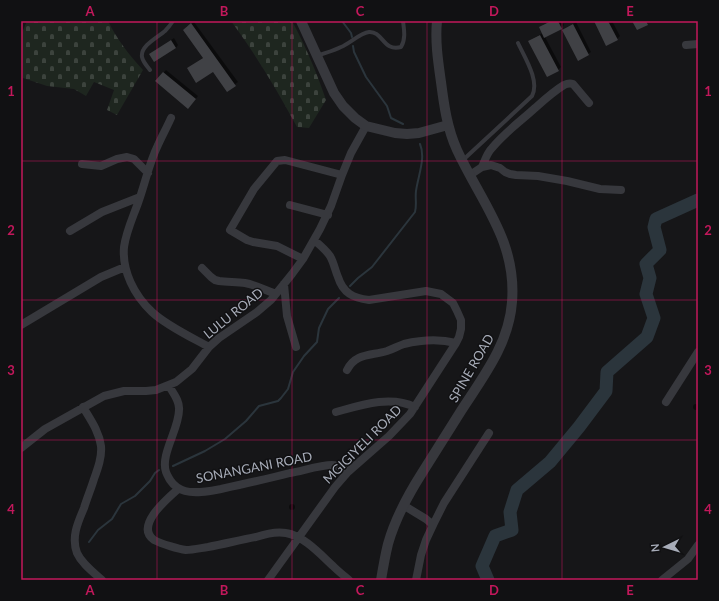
<svg xmlns="http://www.w3.org/2000/svg" width="719" height="601" viewBox="0 0 719 601" font-family="Lato,sans-serif">
	<defs>
		<pattern id="cemetery-stones" width="16" height="16" patternUnits="userSpaceOnUse"><rect width="16" height="16" fill="#1e261f"/><path d="M2 7V4a2 2 0 0 1 4 0v3zM10 15v-3a2 2 0 0 1 4 0v3z" fill="#3c433d"/></pattern>
	</defs>
	<rect width="100%" height="100%" fill="#161618"/>
	<path fill="url(#cemetery-stones)" d="M27 21H108C117 39 129 55 143 70L117 115 107 110 114 90 94 82 86 96 74 89 47 86 23 78 21 35Z
		M231 21H292C306 47 317 73 326 100L309 128 297 127C277 90 256 55 231 21Z"/>
	<path fill="#0007" d="M550 21H562L564 25 561 28 545 37 561 67 558 70 529 41 532 39 543 33 540 28 543 25Z
		M595 21H612L620 36 617 39Z
		M194 22 238 82 227 90 213 71 188 68 204 57 186 27Z
		M576 22 591 52 588 54 563 31 566 28Z
		M174 38 178 45 176 48 153 52Z
		M166 70 198 96 191 105 156 81Z
		M693 407a3 3 0 1 1 6 0a3 3 0 1 1-6 0Z
		M289 507a3 3 0 1 1 6 0a3 3 0 1 1-6 0Z"/>
	<g fill="none" stroke-linecap="round" stroke-linejoin="round">
		<path stroke="#2b353c" stroke-width="2" d="M342 21 351 33 352 37
			M353 46 354 52 366 77 387 106 391 118 403 124
			M350 286 358 278 372 267 415 212C417 205 415 198 416 191 418 176 426 158 420 144
			M173 466 205 451 225 439 246 421 259 406 278 401 281 398 288 389 293 372 304 356 317 342 319 328 328 309 339 298
			M89 542 98 530 112 519 121 504 135 496 150 481 155 473 159 470"/>
		<path stroke="#2b353c" stroke-width="13" d="M488 580 482 566 495 536 512 530 510 512 517 490 550 462 579 427 606 391 607 372 647 337 654 318 646 294 650 278 646 264 660 250 654 227 656 219 698 200"/>
	</g>
	<path fill="#404145" d="M551 21H558L562 29 544 38 539 27Z
		M594 21H608L618 40 606 46Z
		M632 21H646L648 25 637 30Z
		M191 23 236 86 227 92 213 72 196 83 187 68 203 58 183 30Z
		M573 24 589 55 578 61 562 30Z
		M540 35 559 71 547 77 528 41Z
		M171 40 176 48 154 62 149 54Z
		M163 72 196 99 188 109 155 81Z"/>
	<g fill="none" stroke-linecap="round" stroke-linejoin="round">
		<path stroke="#37383d" stroke-width="4" d="M317 56C325 53 333 51 341 47 349 44 360 33 369 32 383 31 383 52 401 47 406 39 404 29 403 21
			M150 70C147 66 143 62 142 57 140 46 158 37 165 31 168 28 171 24 173 21
			M463 160 532 96C540 81 525 58 518 43"/>
		<path stroke="#37383d" stroke-width="8" d="M686 45 698 44
			M171 118C167 127 162 136 158 145 149 163 145 184 138 203 133 217 126 232 124 247 122 271 134 295 152 312 167 326 191 337 209 347
			M82 164 101 166 117 159 127 157 134 159 148 173
			M482 167C485 160 487 153 492 148 505 132 521 121 535 108 544 100 554 91 564 85 568 83 570 83 573 84L589 103
			M470 175 482 167 491 165 500 168 505 172 510 174 516 175 538 176 567 181 600 189 621 190
			M290 205 328 215
			M70 231 102 212 140 197
			M303 259 277 246 253 242 247 240 230 230 254 189 277 161 285 160 342 175
			M202 268 211 277 215 280 219 281C227 282 236 282 245 283 256 285 265 290 276 294
			M284 284 287 316 296 347
			M21 325 101 277 125 267
			M347 370C356 353 370 356 387 351 393 349 398 346 404 344 421 340 440 339 456 343
			M169 386C173 393 180 401 179 410 179 429 160 455 166 472 167 475 169 478 170 480 174 486 178 489 185 491 196 494 210 491 221 489 244 484 267 479 290 473 302 471 320 465 332 465 338 465 343 469 348 472
			M666 402 698 352
			M83 407C90 419 99 431 101 446 102 457 98 468 94 479 91 489 87 498 84 508 78 522 71 537 77 553 82 564 93 572 102 580
			M336 412C361 405 390 395 415 407
			M21 448 45 429 104 396 124 391H146L156 390 176 382 192 369 209 347 219 338 257 312 271 300 292 274 303 259 320 229 331 206 342 175 351 153 366 126
			M178 489C168 498 134 526 154 540 162 544 178 549 186 550 193 550 201 548 208 547 224 544 240 540 256 537 265 534 276 531 286 533 304 536 320 554 333 566 338 571 343 575 349 580
			M403 505 426 519 433 525
			M268 580 335 487 348 472 389 436 410 414 456 343 459 337 461 329V320L457 311 453 303 441 294 426 291 369 300C353 298 343 293 338 277 335 270 334 263 330 256 326 250 320 245 314 240
			M416 580 421 555 426 540 433 525 444 503 489 433
			M662 580 688 559 698 545"/>
		<path stroke="#37383d" stroke-width="10" d="M301 21 334 93 343 106 355 118 366 126 395 133 407 134 419 133 448 125
			M381 580C383 568 385 556 388 544 395 519 408 495 422 473 435 452 448 432 461 411 483 377 509 344 512 302 517 241 481 202 457 150 447 128 444 105 441 82 438 61 435 41 437 21"/>
	</g>
	<path fill="none" stroke="#c2185b" stroke-width="1" stroke-opacity="0.55" d="M157 21V580M292 21V580M427 21V580M562 21V580M21 161H698M21 300H698M21 440H698"/>
	<g text-anchor="middle" dominant-baseline="central" stroke-width="3" stroke-linejoin="round" paint-order="stroke">
		<g font-size="13" fill="#a7acb8" stroke="#111113">
			<text transform="translate(233 313) rotate(-39)">LULU ROAD</text>
			<text transform="translate(471 368) rotate(-60)">SPINE ROAD</text>
			<text transform="translate(362 444) rotate(-45)">MGIGIYELI ROAD</text>
			<text transform="translate(254 467) rotate(-11)">SONANGANI ROAD</text>
		</g>
	</g>
	<rect width="719" height="601" fill="none" stroke="#111113" stroke-width="44"/>
	<g transform="translate(665 547) rotate(265)" stroke="#111113" stroke-width="3" paint-order="stroke">
	<path d="M0-3L7 15L0 10L-7 15Z" fill="#a7acb8"/>
	<text y="-6" font-size="11" font-weight="bold" text-anchor="middle" fill="#a7acb8">N</text>
	</g>
	<rect x="22" y="22" width="675" height="557" fill="none" stroke="#c2185b" stroke-width="1.5"/>
	<g font-size="13" text-anchor="middle" font-weight="bold" fill="#c2185b">
		<text x="90" y="16">A</text>
		<text x="224" y="16">B</text>
		<text x="360" y="16">C</text>
		<text x="494" y="16">D</text>
		<text x="630" y="16">E</text>
		<text x="11" y="96">1</text>
		<text x="708" y="96">1</text>
		<text x="11" y="235">2</text>
		<text x="708" y="235">2</text>
		<text x="11" y="375">3</text>
		<text x="708" y="375">3</text>
		<text x="11" y="514">4</text>
		<text x="708" y="514">4</text>
		<text x="90" y="595">A</text>
		<text x="224" y="595">B</text>
		<text x="360" y="595">C</text>
		<text x="494" y="595">D</text>
		<text x="630" y="595">E</text>
	</g>
</svg>
